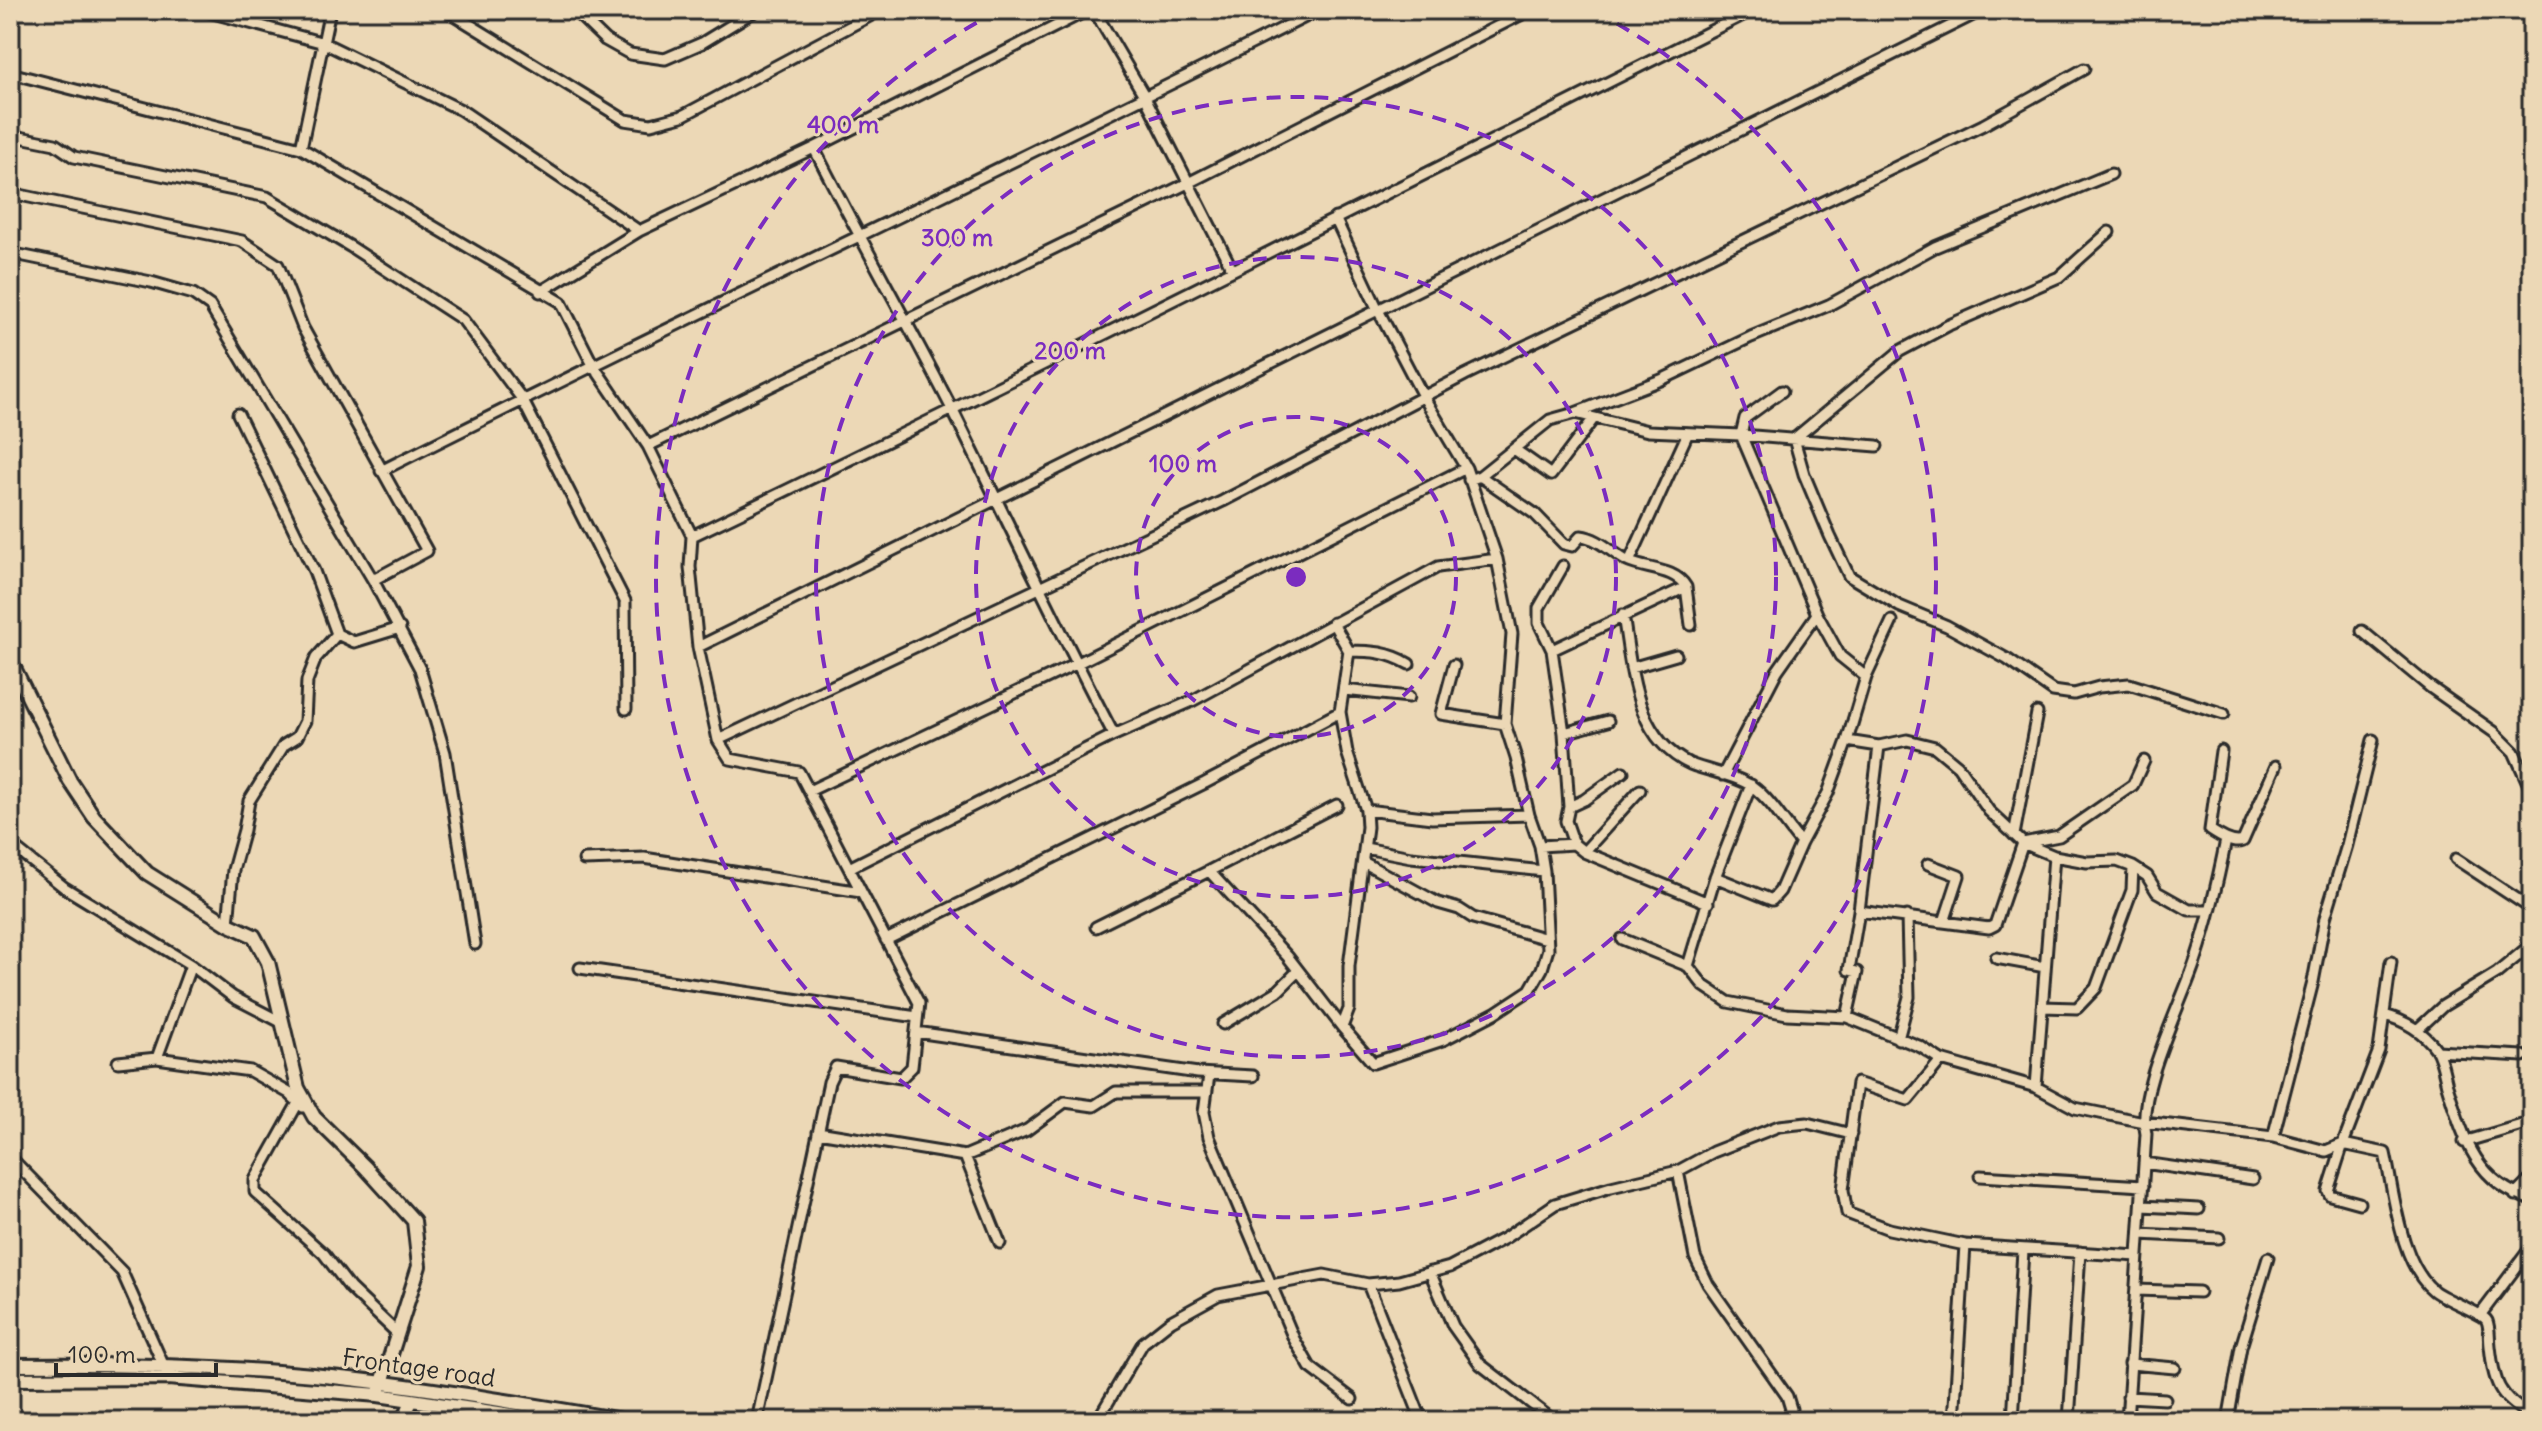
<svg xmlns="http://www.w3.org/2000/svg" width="2542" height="1431" viewBox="0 0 2542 1431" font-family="Delius,sans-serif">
	<rect width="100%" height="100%" fill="#ecd8b6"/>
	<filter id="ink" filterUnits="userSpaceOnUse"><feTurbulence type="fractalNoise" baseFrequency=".0125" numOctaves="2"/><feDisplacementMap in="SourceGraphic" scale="16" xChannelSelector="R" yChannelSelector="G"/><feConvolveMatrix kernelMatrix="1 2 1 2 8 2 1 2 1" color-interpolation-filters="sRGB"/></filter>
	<g filter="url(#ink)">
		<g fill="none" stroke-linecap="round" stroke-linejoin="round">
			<g stroke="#2b2b2b" stroke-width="15">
				<path id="minor" d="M202 10 324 43 461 110 639 231
					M446 10 625 120 651 124 682 116 881 10
					M574 10 605 40 630 54 665 59 702 43 756 10
					M1094 10 1145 97 1232 269
					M10 73 301 148 561 302 593 365 648 446 692 536 690 567 698 647 718 740 730 759 799 772 919 1003 912 1067 901 1078 836 1067 829 1082 757 1421
					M10 135 55 144 74 157 267 197 351 247 463 320 522 399 625 601 626 709
					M2532 140 2528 158 2532 167
					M301 148 330 10
					M814 148 1088 10
					M10 193 242 241 278 265 303 328 427 551 373 580
					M2109 232 2059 277 1949 325 1900 351 1794 439 1804 474 1830 536 1849 576 1899 606 1947 626 2007 659 2053 691 2074 694 2099 687 2129 684 2224 714
					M10 253 151 282 193 294 210 306 373 580 420 669 445 753 475 944
					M540 292 639 231 814 148C859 238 909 324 954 413 1007 520 1058 629 1114 735
					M1782 391 1745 418 1741 435 1817 614 1840 656 1866 677
					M1575 413 1648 431 1741 435 1877 446
					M238 414 314 571 337 634 354 642 400 628
					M648 446 1190 182 1530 10
					M1514 449 1551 475 1594 418
					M381 471C692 314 1008 167 1319 10
					M1480 476 1535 514 1564 544 1572 546 1581 536C1599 538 1612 553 1627 561 1646 570 1675 568 1686 587L1552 650
					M1469 480 1480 476 1550 420 1575 413 1661 380 1751 337 1829 305 1935 247 2111 174
					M692 536C1048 365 1400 186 1753 10
					M1629 562 1687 435
					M1563 566 1539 608V623L1552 650 1564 733 1569 807 1566 821 1574 844
					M1686 587 1691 625
					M1623 615C1632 669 1634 738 1690 764 1710 772 1736 775 1753 787 1772 801 1786 826 1801 843
					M1333 623 1349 651 1340 712 1347 752 1366 810 1367 827 1349 966V1009L1342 1027
					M2362 631 2430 687 2494 732 2514 752 2532 792
					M698 647 1983 10
					M1349 651C1371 651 1389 652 1409 664
					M1454 665 1441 714 1505 724
					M1631 668 1676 655
					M1344 690 1409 697
					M1564 733 1608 721
					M718 740 1223 501 1465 375 1983 125 2084 69
					M1847 741 1879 746 1907 740 1935 747 1958 766 1989 811 2023 843 2054 856 2087 862 2117 861 2133 867 2147 876 2157 892 2189 910H2210
					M1879 746 1859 911 1989 928 1995 925 2023 843 2059 836 2133 785 2144 761
					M2221 751 2210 830C2219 836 2233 845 2243 841L2276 766
					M1723 775 1777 671 1817 614
					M809 791 1076 664 1466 468
					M1569 807 1584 800 1623 772
					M1366 810 1432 818 1529 815
					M2014 835 2037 713
					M10 844 65 888 191 965 233 997 281 1022
					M1540 846 1574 844 1584 852 1708 903
					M1365 848 1411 857 1544 871
					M1584 852 1640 790
					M2456 859 2532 909
					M584 860 644 858 861 892
					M1363 862 1438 903 1459 909 1473 918 1547 939
					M1928 864 1959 876 1944 922
					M849 868 1114 735 1192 701 1438 567 1497 559
					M1209 871 1337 805
					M1715 877 1772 900 1780 891 1801 843 1828 793 1847 741 1866 677 1892 621
					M228 924 233 870 244 830 249 801 284 745 297 737 305 721 307 681 316 658 337 634
					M1096 927 1209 871 1288 957 1342 1027 1373 1063 1443 1040 1495 1013 1530 990 1542 969 1548 949 1544 871 1540 846 1529 815 1516 758 1505 724 1512 634 1497 559 1466 468 1423 396 1378 310 1335 218
					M1622 939 1688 966 1704 986 1728 1002 1787 1014 1847 1017 1921 1047 1941 1060 2036 1087 2075 1108 2144 1122 2273 1137 2326 1151 2343 1144 2385 1153C2394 1193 2400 1264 2434 1291 2444 1299 2484 1314 2487 1321 2490 1328 2489 1339 2490 1346 2494 1383 2498 1397 2532 1416
					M886 940 1205 783 1340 712
					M1996 958 2045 967
					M1688 966 1715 877 1751 785
					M580 968 917 1017
					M2042 1007 2077 1008 2096 988 2132 890 2133 867
					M2384 1015C2404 1020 2424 1032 2436 1049 2442 1059 2444 1074 2447 1085 2463 1136 2475 1183 2532 1200
					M1847 1017 1857 972 1849 970 1859 911
					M1223 1024 1278 991 1298 971
					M2417 1030 2443 1006 2497 973 2532 944
					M916 1032 1198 1073 1253 1076
					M1898 1039 1909 997 1907 916
					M2437 1051 2523 1056
					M157 1058 191 965
					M1941 1060 1908 1100 1857 1083 1843 1190 1847 1213 1889 1229 1965 1245 2138 1256
					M118 1062 157 1058 250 1071 289 1093 303 1107
					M1209 1075 1204 1112 1209 1137 1294 1339 1310 1367 1352 1399
					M2036 1087 2054 856
					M298 1103 255 1180V1192L324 1254 350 1288 396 1332
					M818 1132 965 1156 1027 1130 1065 1102 1094 1106 1116 1092H1205
					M2273 1137 2313 982 2325 918 2347 845 2373 740
					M2464 1142 2532 1122
					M965 1156 1000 1243
					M10 1157 122 1272 166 1371
					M2144 1163 2253 1179
					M1678 1171 1695 1257 1708 1284 1787 1396 1791 1409 1789 1416 1780 1421
					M1980 1176 2143 1186
					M2515 1195 2532 1178
					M2359 1203 2330 1195 2328 1191 2343 1144 2379 1050 2391 962
					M2142 1206 2199 1209
					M2140 1234 2219 1238
					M1430 1272 1453 1326 1480 1364 1554 1421
					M1368 1284 1422 1421
					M2136 1290 2199 1292
					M2481 1314 2532 1246
					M2130 1364 2175 1368
					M2128 1397 2165 1399
					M1097 1421 1143 1343 1171 1321 1218 1295 1324 1275 1368 1284 1399 1281 1450 1267 1505 1238 1555 1204 1611 1187 1678 1171 1713 1152 1779 1126 1807 1123 1851 1134
					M1954 1421 1965 1245
					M2013 1421 2023 1250
					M2069 1421 2080 1252
					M2127 1421 2146 1134C2136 1091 2182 1003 2196 959 2209 920 2218 880 2226 840
					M2228 1421 2241 1347 2268 1258"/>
			</g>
			<g stroke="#2b2b2b" stroke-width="17">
				<path id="tertiary" d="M403 1421 412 1400"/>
			</g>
			<g stroke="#2b2b2b" stroke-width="18">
				<path id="secondary" d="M10 660 70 781 94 817 147 873 228 924 254 936 268 962 298 1088 314 1117 365 1167 414 1221 419 1266 378 1395
					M10 1365C100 1364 189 1365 278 1372 395 1381 512 1402 628 1421
					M10 1379 168 1378 378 1395 553 1421"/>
			</g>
			<use href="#minor" stroke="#ecd8b6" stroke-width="9"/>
			<use href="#tertiary" stroke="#ecd8b6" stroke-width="11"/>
			<use href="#secondary" stroke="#ecd8b6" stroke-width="12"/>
		</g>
	</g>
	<g fill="none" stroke="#7b2cbf" stroke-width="4" stroke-dasharray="14 10">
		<circle cx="1296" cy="577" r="160"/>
		<circle cx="1296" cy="577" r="320"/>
		<circle cx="1296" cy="577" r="480"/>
		<path d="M1596 12A640 640 0 1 1 996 12"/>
	</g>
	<g text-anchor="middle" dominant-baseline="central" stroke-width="6" stroke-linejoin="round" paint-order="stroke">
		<g font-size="24" fill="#2b2b2b" stroke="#ecd8b6">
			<text transform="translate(419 1367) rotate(8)">Frontage road</text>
		</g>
	</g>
	<circle cx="1296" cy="577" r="12" fill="#7b2cbf" stroke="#ecd8b6" stroke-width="4"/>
	<g font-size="24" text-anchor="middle" font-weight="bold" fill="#7b2cbf" stroke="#ecd8b6" stroke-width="6" stroke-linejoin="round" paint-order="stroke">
		<text x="843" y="133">400 m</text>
		<text x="957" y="246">300 m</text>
		<text x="1070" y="359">200 m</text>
		<text x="1183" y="472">100 m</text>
	</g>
	<rect width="2542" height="1431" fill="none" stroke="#ecd8b6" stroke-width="40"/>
	<rect x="20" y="20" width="2502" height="1391" fill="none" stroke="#2b2b2b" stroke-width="3" filter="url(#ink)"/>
	<path d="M56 1363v12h160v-12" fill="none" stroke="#2b2b2b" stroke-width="4"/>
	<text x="68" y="1363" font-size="24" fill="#2b2b2b" stroke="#ecd8b6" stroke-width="6" paint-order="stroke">100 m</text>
</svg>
